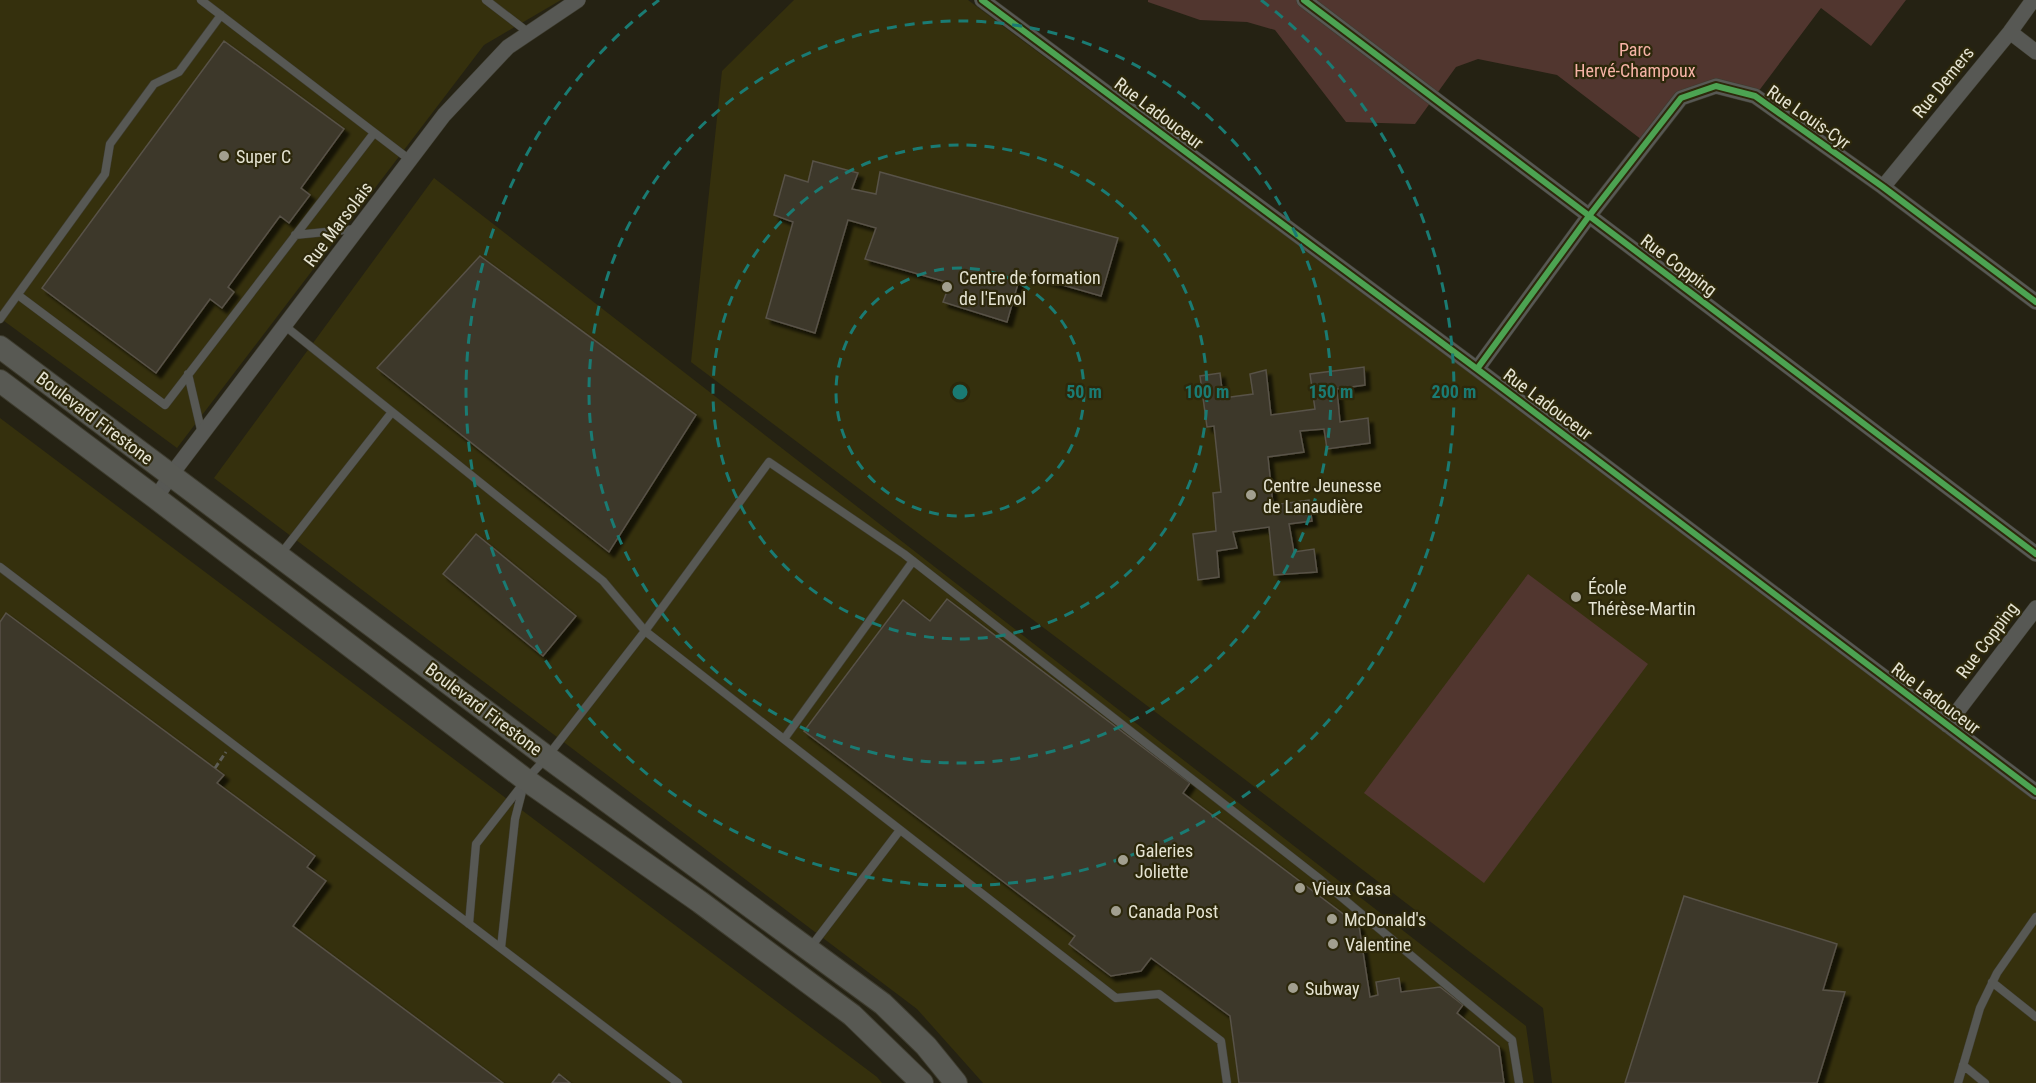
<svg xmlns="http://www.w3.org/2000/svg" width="2036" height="1083" viewBox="0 0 2036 1083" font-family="'Roboto Condensed',sans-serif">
	<defs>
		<filter id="shadow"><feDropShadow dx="5" dy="5" stdDeviation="1.5" flood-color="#0009"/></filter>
	</defs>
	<rect width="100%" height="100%" fill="#252213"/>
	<path fill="#35300d" d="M0 0H561L484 45 177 448 0 318Z
		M794 0H968L1528 416 2036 801V1083H1552L1543 1008 1243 778 691 362 722 71Z
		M434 178 1526 1026 1534 1083H983L917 1009 214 478Z
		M0 418 877 1077 882 1083H0Z"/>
	<path fill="#51362f" d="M1148 0H1906L1871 46 1821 8 1755 96 1716 86 1681 98 1646 143 1557 75 1478 59 1456 67 1415 124 1346 122 1275 30 1247 22 1200 20 1148 2Z
		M1528 574 1648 664 1484 883 1364 793Z"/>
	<path fill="#3d372c" stroke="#585247" stroke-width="1.5" filter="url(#shadow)" d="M224 41 344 129 301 188 310 195 289 223 280 216 228 287 234 292 222 308 210 299 156 373 42 288Z
		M813 161 858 173 852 189 876 194 880 172 1118 238 1101 296 1021 273 1007 322 943 302 950 283 865 259 876 228 848 220 815 333 766 318 793 222 774 215 785 175 808 182Z
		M480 256 696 415 609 552 377 368Z
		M1364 367 1365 385 1337 389 1340 422 1368 418 1370 443 1327 449 1324 429 1300 431 1304 452 1268 457 1273 505 1309 500 1312 521 1289 524 1294 552 1314 549 1317 572 1274 575 1269 527 1233 532 1237 548 1217 551 1219 577 1198 580 1193 534 1216 531 1213 493 1221 492 1214 426 1207 427 1200 376 1220 373 1223 398 1253 394 1250 374 1266 370 1271 415 1315 409 1310 374Z
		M476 534 576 616 543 656 443 574Z
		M947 599 1190 783 1183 793 1359 926 1370 997 1378 995 1376 982 1399 978 1401 992 1440 987 1463 1005 1457 1013 1499 1047 1504 1083H1239L1230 1016 1151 958 1141 971 1111 976 1069 944 1075 936 804 731 903 600 930 621Z
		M6 613 224 775 217 783 315 856 307 867 326 881 293 926 503 1083H0V622Z
		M1684 896 1837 944 1823 990 1845 992 1817 1083H1625Z
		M559 1074 570 1083H552Z"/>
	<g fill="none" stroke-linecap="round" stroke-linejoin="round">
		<g stroke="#3e3c2f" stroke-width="9">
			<path id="service" d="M201 0 410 160
				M486 0 529 33
				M295 235 356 229
				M18 295 165 405 374 133
				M0 319 105 174 110 144 154 84 179 72 221 15
				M285 326 603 581 645 631 1116 998 1159 994 1221 1041 1227 1083
				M188 374 202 434
				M280 555 392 412
				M0 567 678 1083
				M784 739 913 561
				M469 924 476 844 526 780 547 757 645 631 769 462 904 554 1321 880 1512 1040 1519 1083
				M501 948 515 819 524 784
				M810 948 900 830
				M1992 982 2036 1017
				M1963 1065 1985 1083
				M1958 1083 1980 1008 1997 973 2036 917"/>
		</g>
		<g stroke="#3e3c2f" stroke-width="16">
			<path id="minor" d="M982 0 1477 369 2036 792
				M1304 0 2036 554
				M2010 32 2036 52
				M1883 187 2010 32 2033 0
				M1477 369 1589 216 1681 98 1716 86 1755 96 1883 187 2036 302
				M156 498 171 475 444 115 508 47 578 0
				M1947 725 2036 608"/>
		</g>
		<g stroke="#3e3c2f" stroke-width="24">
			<path id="secondary" d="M0 347 547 757 883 1004 926 1046 956 1083
				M0 381 156 498 526 780 700 902 852 1015 922 1083"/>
		</g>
		<path stroke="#5e5e57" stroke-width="3" stroke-dasharray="6 3" stroke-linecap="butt" d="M215 768 226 752"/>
		<use href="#service" stroke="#575854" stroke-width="8"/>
		<use href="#minor" stroke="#575854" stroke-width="15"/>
		<use href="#secondary" stroke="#585953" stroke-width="22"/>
		<g stroke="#2d280b" stroke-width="10">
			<path id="cycleway" d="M982 0 1477 369 2036 792
				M1304 0 2036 554
				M1477 369 1589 216 1681 98 1716 86 1755 96 1883 187 2036 302"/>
		</g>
		<use href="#cycleway" stroke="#4ca352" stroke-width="6"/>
	</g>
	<g fill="none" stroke="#1a7b73" stroke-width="3" stroke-dasharray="10 8">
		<circle cx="960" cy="392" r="124"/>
		<circle cx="960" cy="392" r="247"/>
		<circle cx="960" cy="392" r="371"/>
		<path d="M1261 0A494 494 0 1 1 659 0"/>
	</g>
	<g fill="#a29f8f" stroke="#2d280b" stroke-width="2">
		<circle cx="224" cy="156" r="6"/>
		<circle cx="947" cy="287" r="6"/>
		<circle cx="1251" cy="495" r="6"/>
		<circle cx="1576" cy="597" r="6"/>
		<circle cx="1123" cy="860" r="6"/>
		<circle cx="1300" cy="888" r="6"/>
		<circle cx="1116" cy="911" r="6"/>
		<circle cx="1332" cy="919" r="6"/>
		<circle cx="1333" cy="944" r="6"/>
		<circle cx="1293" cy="988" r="6"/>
	</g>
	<g text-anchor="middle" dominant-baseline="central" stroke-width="4.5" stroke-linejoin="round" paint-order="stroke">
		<g font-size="18" fill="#f7b4a7" stroke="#2d280b">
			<text x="1635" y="49">Parc<tspan x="1635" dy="21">Hervé-Champoux</tspan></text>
		</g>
		<g font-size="18" fill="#e5e3d2" stroke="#2d280b">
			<text transform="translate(1943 82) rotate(-51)">Rue Demers</text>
			<text transform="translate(1159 113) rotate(37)">Rue Ladouceur</text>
			<text transform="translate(1809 117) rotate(35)">Rue Louis-Cyr</text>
			<text transform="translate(338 224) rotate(-53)">Rue Marsolais</text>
			<text transform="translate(1679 265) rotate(37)">Rue Copping</text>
			<text transform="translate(1548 404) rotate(37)">Rue Ladouceur</text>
			<text transform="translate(95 418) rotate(37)">Boulevard Firestone</text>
			<text transform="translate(1987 640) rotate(-53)">Rue Copping</text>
			<text transform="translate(1936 698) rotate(37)">Rue Ladouceur</text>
			<text transform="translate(484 709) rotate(37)">Boulevard Firestone</text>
		</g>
		<g font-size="18" fill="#e5e3d2" stroke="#2d280b" text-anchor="start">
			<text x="236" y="156">Super C</text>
			<text x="959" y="277">Centre de formation<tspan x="959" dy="21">de l'Envol</tspan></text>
			<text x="1263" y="485">Centre Jeunesse<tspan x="1263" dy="21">de Lanaudière</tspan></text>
			<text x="1588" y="587">École<tspan x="1588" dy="21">Thérèse-Martin</tspan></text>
			<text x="1135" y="850">Galeries<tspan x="1135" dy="21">Joliette</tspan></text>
			<text x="1312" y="888">Vieux Casa</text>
			<text x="1128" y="911">Canada Post</text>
			<text x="1344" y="919">McDonald's</text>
			<text x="1345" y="944">Valentine</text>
			<text x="1305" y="988">Subway</text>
		</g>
	</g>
	<circle cx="960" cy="392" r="9" fill="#1a7b73" stroke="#2d280b" stroke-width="3"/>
	<g font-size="18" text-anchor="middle" font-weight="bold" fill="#1a7b73" stroke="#2d280b" stroke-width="4.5" stroke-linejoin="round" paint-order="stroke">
		<text x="1084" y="398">50 m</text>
		<text x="1207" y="398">100 m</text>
		<text x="1331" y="398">150 m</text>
		<text x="1454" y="398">200 m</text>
	</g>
</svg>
